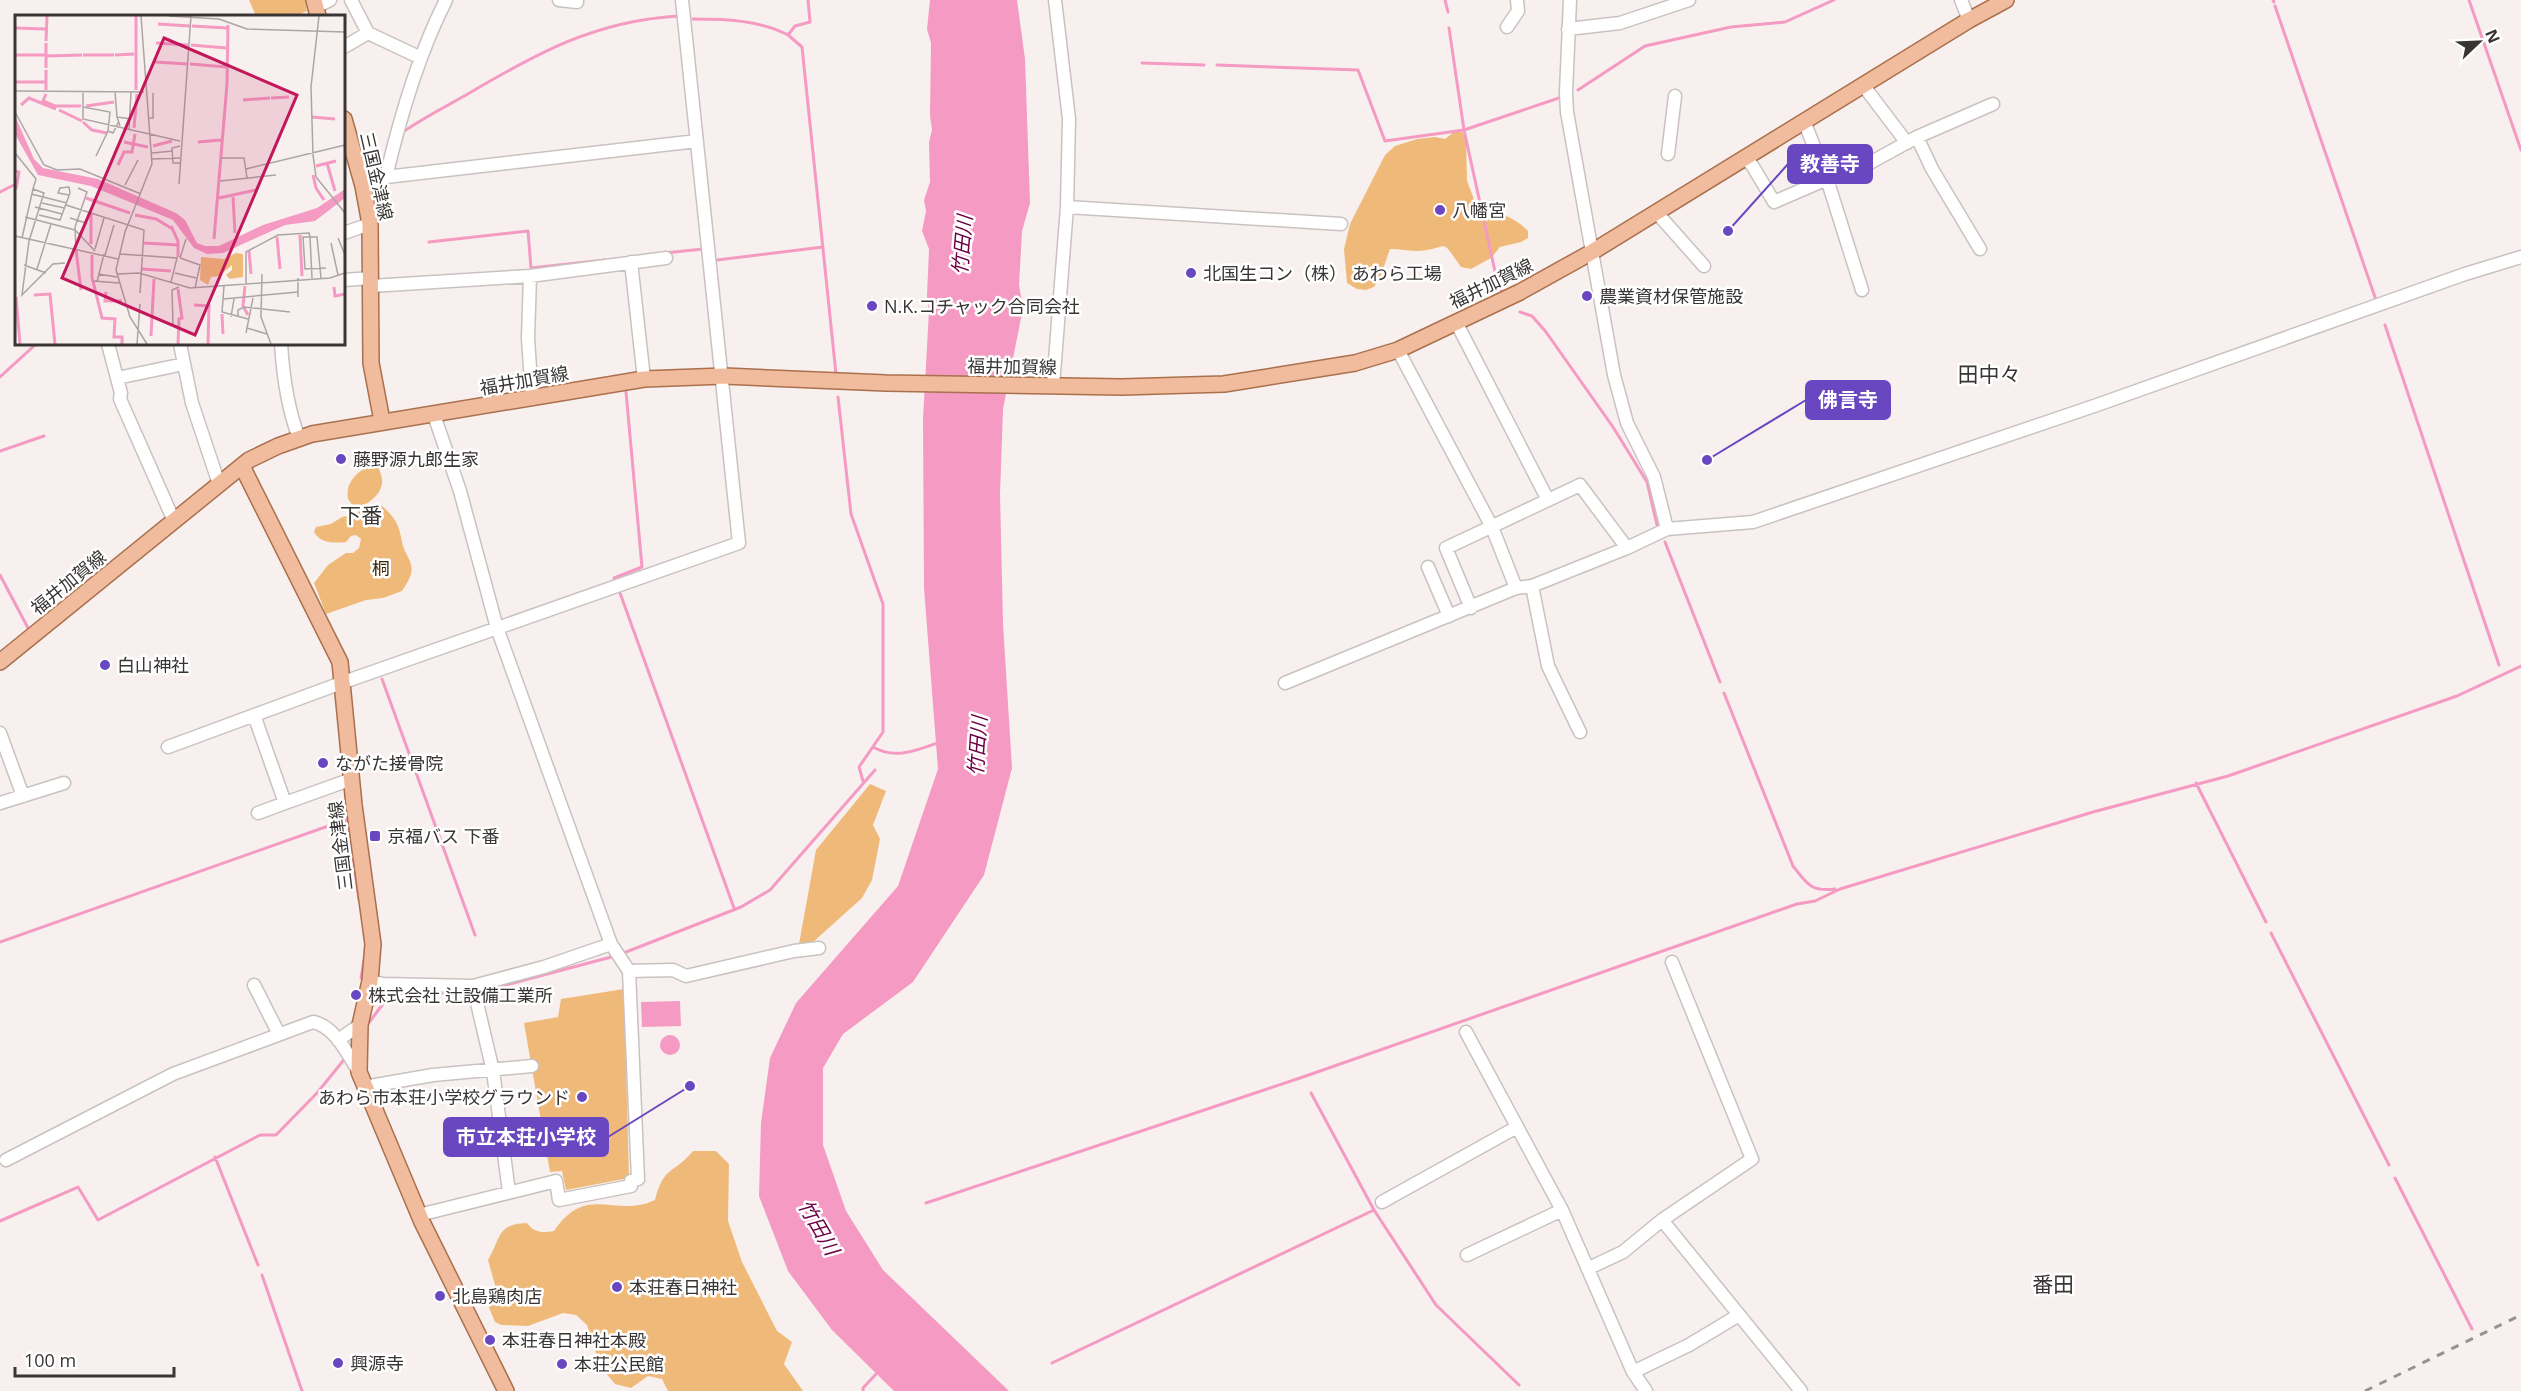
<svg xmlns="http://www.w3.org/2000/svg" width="2521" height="1391" viewBox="0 0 2521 1391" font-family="'Open Sans','Noto Sans JP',sans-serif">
	<rect width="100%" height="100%" fill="#f8f0ee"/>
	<path fill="#efba79" d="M249 0H305L307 11 296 16H256Z
		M1454 132H1462L1466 138 1467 181 1477 207C1496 211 1515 217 1528 231V238L1521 242 1500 247 1491 258 1471 269 1461 267C1439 236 1451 248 1419 251 1409 251 1399 249 1390 249L1381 275 1374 287 1366 290 1357 289 1347 283 1344 249 1350 224 1385 155 1395 146 1417 139 1435 137 1445 139Z
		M373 462 378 464C379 469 381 474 382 479 384 493 367 508 353 506L348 499C345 479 360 472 373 462Z
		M367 505H381C398 520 399 526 403 546 406 556 414 563 411 574 410 579 405 586 402 591L383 598 366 600 326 614 314 583 328 565 346 553H353L359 548 361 539 356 535 351 536 346 542C334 543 321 544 314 532L316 527 331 524 342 517 356 514Z
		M870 784 886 791 873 825 880 839 872 880 862 898 812 943 799 944 816 850Z
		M624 989 629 1178 566 1190 562 1171 550 1172 524 1023 558 1017 561 999Z
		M693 1151H716L729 1164 728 1221 742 1262 777 1331 792 1342 784 1364 803 1391H668L662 1379 648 1376 631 1388 615 1384 600 1366 587 1325 576 1315 563 1313 528 1326 501 1325 495 1322 487 1303 495 1285 488 1260C501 1239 496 1224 527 1223 534 1233 543 1233 554 1231 587 1182 615 1219 655 1200 664 1165 673 1175 693 1151Z"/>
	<path fill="#f49ac3" d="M930 0H1017L1025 59 1030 203 1022 231 1019 285 1023 308 1003 409 1000 494 1003 624 1012 768 984 875 913 982 843 1034 823 1068V1145L846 1211 883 1270 1009 1391H894L832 1330 788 1271 759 1196 761 1123 770 1058 796 1003 898 886 938 769 924 588 923 419 929 311 927 296 929 249 922 231 926 211 924 200 930 182 929 142 932 130 930 116 931 43 927 29Z
		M680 1001 681 1026 642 1027 641 1002Z
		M660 1045a10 10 0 1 1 20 0a10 10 0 1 1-20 0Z"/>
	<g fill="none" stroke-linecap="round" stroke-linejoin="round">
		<path stroke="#f49ac3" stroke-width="3" d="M808 0 810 22 795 26 788 35 802 47 836 374
			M1445 0 1448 12
			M2273 0 2274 2
			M2469 0 2521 150
			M2275 6 2377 303
			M305 16 309 15
			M693 19C724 19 760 20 788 35
			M1449 28 1464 130 1496 276 1503 295
			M1142 63 1204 65
			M1217 65 1358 70 1385 141 1464 130 1559 98
			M1578 90 1645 46 1731 27 1785 22 1834 0
			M403 132C423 118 445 107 466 95 537 53 595 21 678 16
			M344 163H345
			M0 192 16 184
			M429 242 528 231 531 268 605 260
			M665 253 703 249
			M717 260 823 247
			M1520 312 1532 316 1546 332 1613 427 1647 482 1657 525
			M2385 325 2499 665
			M0 377 36 344
			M838 397 851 514 883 604V732L859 767 863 781
			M0 451 44 436
			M1665 542 1720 682
			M0 575 28 628
			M614 578 642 567 626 392
			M620 593 734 908
			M382 679 475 935
			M1724 693 1793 866C1807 884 1811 892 1835 889
			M873 747C895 760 918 750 940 742
			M2196 783 2266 922
			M2271 933 2389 1165
			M0 942 348 819 359 900
			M621 954 741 907 770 890 875 770
			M361 978 364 960
			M479 992 615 956
			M365 1028 391 993H473
			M1311 1093 1374 1210 1436 1305 1519 1385
			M215 1157 258 1265
			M2395 1178 2472 1329
			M926 1203 1303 1077 1797 904 1815 901 1840 889 2093 812 2228 776 2457 696 2521 666
			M0 1221 78 1187 98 1220 260 1135H276L317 1093 347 1056
			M262 1275 302 1391
			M1052 1363 1374 1210
			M863 1391V1388L878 1372"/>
		<g stroke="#c9c2c0" stroke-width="15">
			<path id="minor" d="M351 0 368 33 421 58
				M559 0 577 2V0
				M1570 0 1566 93 1567 112 1614 375 1627 423 1654 477 1667 529
				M1961 0 1969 20
				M316 7 330 0
				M1507 27 1518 11 1517 0
				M1568 29 1620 23 1689 0
				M344 47 368 33
				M1863 85 1907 143
				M1804 121 1827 179 1862 290
				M1917 137 1932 169 1980 249
				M1668 154 1675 96
				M1744 158 1752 165 1774 202 1827 179 1857 170 1917 137 1993 104
				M386 177 697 141
				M363 186 386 177C400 117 418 55 446 0
				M1067 207 1341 224
				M1657 213 1704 266
				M344 233 370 224
				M631 262 644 379
				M530 276 528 338 532 398
				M344 280 371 278
				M371 286 530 276 666 258
				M1456 322 1548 500
				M108 344 121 393 120 399 174 521
				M180 344 192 403 219 484
				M281 344C283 376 287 407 299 438
				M1398 350 1492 527 1516 588
				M117 378 184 364
				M1053 386 1067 207 1069 119 1055 0
				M1428 567 1449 616
				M1532 586 1548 666 1580 732
				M1471 608 1446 548 1580 485 1627 548
				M1285 683 1516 588 1532 586 1627 548 1667 529 1753 522 2097 405 2465 274 2521 257
				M254 715 285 803 352 779
				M0 733 23 796
				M168 747 344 682 739 543 682 0
				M0 803 64 783
				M258 813 285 803
				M611 944 629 971 673 970 686 976 794 951 819 948
				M370 981 383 984 473 986 544 967 611 944 497 628 460 491 434 415
				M254 985 279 1034
				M473 986 493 1071 509 1192
				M1466 1032 1562 1210 1633 1372 1646 1391
				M338 1040 360 1025
				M364 1087 433 1075 532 1066
				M6 1160 173 1074 313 1022C335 1026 348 1055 359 1072
				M1382 1202 1517 1127
				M419 1215 556 1181 559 1200 631 1186V1181L638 1179 629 971
				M1662 1220 1801 1391
				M1467 1255 1562 1210
				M1589 1268 1623 1252 1662 1220 1752 1159 1672 962
				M1633 1372 1689 1345 1739 1315"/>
		</g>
		<g stroke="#aa704d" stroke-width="18">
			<path id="major" d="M314 0 318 16
				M344 119 363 186 370 224 371 363 382 421
				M242 466 340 662 354 805 373 944 370 981 360 1025 359 1072 422 1222 506 1391
				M0 662 249 460 278 446 312 434 644 379 724 376 886 383 1122 387 1224 384 1355 363 1398 350 1520 292 1592 252 1969 20 2006 0"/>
		</g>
		<use href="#minor" stroke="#fff" stroke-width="12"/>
		<use href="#major" stroke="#f1bc9d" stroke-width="15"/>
		<path stroke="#979290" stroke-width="3" stroke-dasharray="8 8" stroke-linecap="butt" d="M2365 1391 2521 1315"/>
	</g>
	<g fill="#6947c0" stroke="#fff" stroke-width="2">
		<circle cx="1440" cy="210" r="6"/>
		<circle cx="1191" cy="273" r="6"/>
		<circle cx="1587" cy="296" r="6"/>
		<circle cx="872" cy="306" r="6"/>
		<circle cx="341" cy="459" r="6"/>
		<circle cx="105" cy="665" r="6"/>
		<circle cx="323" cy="763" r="6"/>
		<rect x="369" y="830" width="12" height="12" rx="3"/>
		<circle cx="356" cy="995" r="6"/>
		<circle cx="582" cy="1097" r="6"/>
		<circle cx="617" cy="1287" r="6"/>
		<circle cx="440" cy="1296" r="6"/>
		<circle cx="490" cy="1340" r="6"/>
		<circle cx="338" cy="1363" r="6"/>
		<circle cx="562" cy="1364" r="6"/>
	</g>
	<g text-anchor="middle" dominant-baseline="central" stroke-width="5" stroke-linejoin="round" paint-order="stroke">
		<g font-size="18" fill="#383534" stroke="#fff">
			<text transform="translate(377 176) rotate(77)">三国金津線</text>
			<text transform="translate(1491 283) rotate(-26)">福井加賀線</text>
			<text transform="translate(1012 366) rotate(1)">福井加賀線</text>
			<text transform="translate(524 380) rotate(-10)">福井加賀線</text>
			<text transform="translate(68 582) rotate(-39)">福井加賀線</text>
			<text transform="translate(340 846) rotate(-97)">三国金津線</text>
		</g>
		<g font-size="18" fill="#383534" stroke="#fff" text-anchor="start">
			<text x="1452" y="210">八幡宮</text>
			<text x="1203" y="273">北国生コン（株） あわら工場</text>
			<text x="1599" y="296">農業資材保管施設</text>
			<text x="884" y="306">N.K.コチャック合同会社</text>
			<text x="353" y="459">藤野源九郎生家</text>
			<text x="117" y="665">白山神社</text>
			<text x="335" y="763">ながた接骨院</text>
			<text x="387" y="836">京福バス 下番</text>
			<text x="368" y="995">株式会社 辻設備工業所</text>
			<text x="570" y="1097" text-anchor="end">あわら市本荘小学校グラウンド</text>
			<text x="629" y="1287">本荘春日神社</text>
			<text x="452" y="1296">北島鶏肉店</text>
			<text x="502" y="1340">本荘春日神社本殿</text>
			<text x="350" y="1363">興源寺</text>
			<text x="574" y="1364">本荘公民館</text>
		</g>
		<g font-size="18" fill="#402805" stroke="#fff">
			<text x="381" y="568">桐</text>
		</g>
		<g font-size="20" font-style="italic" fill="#6d0044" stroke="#fff">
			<text transform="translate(962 245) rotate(-85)">竹田川</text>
			<text transform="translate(977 746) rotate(-86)">竹田川</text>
			<text transform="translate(819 1227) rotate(60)">竹田川</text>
		</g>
		<g font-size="21" fill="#383534" stroke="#fff">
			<text x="1989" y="374">田中々</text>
			<text x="361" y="515">下番</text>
			<text x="2053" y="1284">番田</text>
		</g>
	</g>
	<g transform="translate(15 15)">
		<rect width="330" height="330" fill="#f8f0ee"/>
		<path d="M221 238 228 239V262L215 264 211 260 217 255V250L204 261 196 262 193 270 185 265 186 242 209 244Z" fill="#efba79"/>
		<path d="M0 101 19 144 28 153 83 164 161 198 170 205 182 228 190 231H204L248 210 302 193 330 174V183L300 206 270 210 208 238 192 239 179 233 158 205 76 171 23 160 0 119Z" fill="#f49ac3"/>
		<path fill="none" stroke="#f49ac3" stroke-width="3" d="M121 1V75M143 9 175 11M177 11 212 13M0 13 30 14M31 26 32 1M141 28 173 30M176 30 211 33M0 40H30M68 40H99M100 40 119 39M31 41 67 40M140 47 172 49M175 49 212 52M31 53V28M0 67H30M31 75V55M31 79 28 86 40 91H66M256 83 274 82M228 85 255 83M6 90 14 83 41 94M71 91 99 87M44 95 67 106M297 102 320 104M68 107 77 115 92 118M119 113 122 79M109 127 133 132M183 127 206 125M138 131 157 126M312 148 320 176M103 150 109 137H117L120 119M301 151 321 146M0 156 4 157 1 174M298 160 301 173 309 185M218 182 220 218M71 183 115 198M204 183 241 175M120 200 141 204 156 213M156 211 163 226V242M285 220 287 261M262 222 265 254M199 224 212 69 213 10M129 228 163 230M76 229V199M61 235 66 275M234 236 236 259M77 240V262L87 303 100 304 99 322H107V329M127 254 156 256M230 271 228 291 233 300M319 272 320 281 330 279M163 274 167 303 164 304 163 329M91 277 90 286H107M19 280 35 279 40 329M1 282 5 329M179 290 194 291 193 329M207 299 208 319M136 321 139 264"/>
		<path fill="none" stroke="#aba5a4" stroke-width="1.5" d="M126 1 137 149 110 217 101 255 115 302 132 329M154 1 204 4 232 14 330 17M304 1 296 72 298 140 301 162 330 198M0 76 129 77M68 77V104L165 126M100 77 102 102M68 92 95 97 93 116 81 141M0 97 29 150 42 155 65 154 126 179M134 103H138V78M105 111 102 102 116 104M114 115 116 77M93 116 98 118 104 106M0 138 21 164 18 174 29 178 14 226 7 280 38 249 50 248M137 138 158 136M207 143H229L232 163M137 144 165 143M165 148H158L157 133 165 131M231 154 330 130M205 166 261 160M164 169 176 1M110 170 123 145M16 179 52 188M27 188 49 193M51 190 129 215 125 278M20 192 47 199M24 200 45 205 55 178 54 172 45 173 43 178 54 180M10 202 60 215 80 236M55 203 71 208 64 220M0 221 103 244M295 222H288L290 254 311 253M295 222 297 263M7 223 18 174M323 223 330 240M316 228 323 260M61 234 60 212 72 177 63 173M80 234 89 203M105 239 162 243 156 267M90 240 99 210M165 243 185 250 180 273M165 243 171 224M9 250 31 258M22 254 36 209M160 258 181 263M83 259 102 262M102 259 124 258 175 273 315 263 330 258M247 259 246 302 256 329M283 263V282M78 266 104 268M82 267 89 239M231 269V237L263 220 294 218 295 222H302L306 263M209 271 207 297 233 304M208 284 283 277M216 302 219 284M223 302V295L229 292 275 297M158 310 157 275 164 272M232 313 252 319M231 318 238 283M122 329 125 289"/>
		<path fill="#c2185b" fill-opacity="0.15" stroke="#c2185b" stroke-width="3" d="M149 23 282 80 180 320 47 263Z"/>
		<rect width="330" height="330" fill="none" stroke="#383534" stroke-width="3"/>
	</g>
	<path fill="none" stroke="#6947c0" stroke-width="2" d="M1728 231L1788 164M1707 460L1806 400M690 1086L608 1137"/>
	<g fill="#6947c0" stroke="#fff" stroke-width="2">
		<circle cx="1728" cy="231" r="6"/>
		<circle cx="1707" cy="460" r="6"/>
		<circle cx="690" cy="1086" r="6"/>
	</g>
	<g fill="#6947c0" stroke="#6947c0" stroke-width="2">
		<rect x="1788" y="145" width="84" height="38" rx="6"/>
		<rect x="1806" y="381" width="84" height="38" rx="6"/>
		<rect x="444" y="1118" width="164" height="38" rx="6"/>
	</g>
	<g font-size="20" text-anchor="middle" font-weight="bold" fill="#fff">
		<text x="1830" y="171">教善寺</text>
		<text x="1848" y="407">佛言寺</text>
		<text x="526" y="1144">市立本荘小学校</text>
	</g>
	<g transform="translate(2479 42) rotate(67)" stroke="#ffffff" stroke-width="4.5" paint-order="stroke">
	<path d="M0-4.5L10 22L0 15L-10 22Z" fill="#383534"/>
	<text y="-9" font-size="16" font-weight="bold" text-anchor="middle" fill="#383534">N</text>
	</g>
	<path d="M15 1367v9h159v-9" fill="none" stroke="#383534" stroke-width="3"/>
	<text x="24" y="1367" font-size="18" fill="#383534" stroke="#ffffff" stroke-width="4.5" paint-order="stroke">100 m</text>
</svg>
